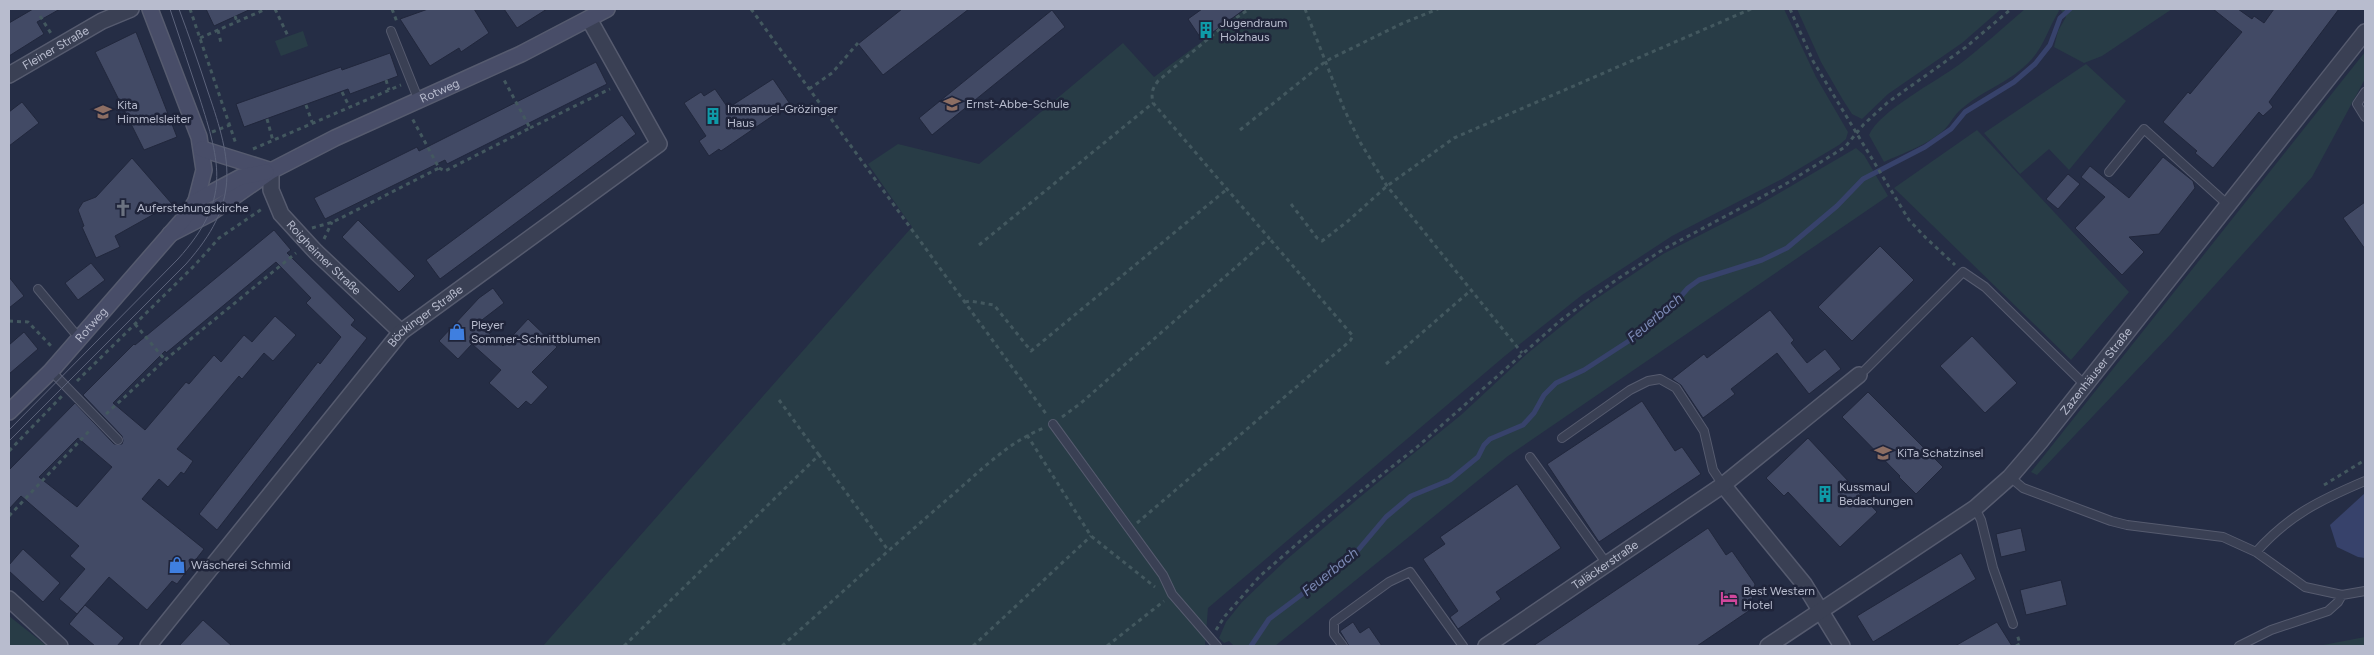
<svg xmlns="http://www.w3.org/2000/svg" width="2374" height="655" viewBox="0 0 2374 655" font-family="Figtree,sans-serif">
	<rect width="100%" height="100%" fill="#252d45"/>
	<path fill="#283c46" d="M1246 9H1784L1816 77 1848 132 1846 139 1839 145 1782 179 1672 236 1582 295 1506 355 1208 608 1205 646H543L912 227 868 164 898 144 979 164 1123 43 1154 77Z
		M1797 9H2001L1962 43 1888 94 1862 119 1852 114 1843 100 1821 62Z
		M2025 9H2058L2059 11C2049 27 2044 46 2031 60 2012 81 1986 89 1965 106 1956 112 1952 121 1945 129 1930 144 1903 153 1884 162L1869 135C1879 111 1937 81 1960 64 1982 47 2004 27 2025 9Z
		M2060 9H2172L2102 56 2084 63 2054 47 2058 31 2066 17Z
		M303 31 308 46 281 56 275 41Z
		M2365 52V79L2312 177 2170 335 2037 475 2031 472Z
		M2086 64 2126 101 2069 170 2049 149 2020 174 1984 133Z
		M1977 130 2129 292 2071 360 1894 188Z
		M1856 148 1864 155 1888 196 1508 456 1275 646H1234L1229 641 1224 643 1219 638 1226 622 1242 602 1286 560 1360 497 1461 415 1528 353 1590 303 1663 254 1757 206Z
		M9 616 47 646H9Z
		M2365 637V646H2318Z"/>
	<path fill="#37426b" d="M2365 493V558L2358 557 2337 547 2330 525Z"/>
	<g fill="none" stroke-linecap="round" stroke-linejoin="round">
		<path stroke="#37426b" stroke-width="5" d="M1251 646 1269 619 1353 556 1386 517 1411 496 1450 480 1478 457 1484 445 1490 439 1523 425 1534 413 1544 395 1556 383 1584 370 1638 335 1667 312 1688 288 1699 280 1762 260 1787 248 1837 206 1863 179 1925 147 1951 129 1965 112 2014 82 2035 64 2050 45 2060 18 2070 9"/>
	</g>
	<path fill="#424a65" stroke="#21273c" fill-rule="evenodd" d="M33 9H60L37 22 44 34 9 56V23Z
		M206 9H251L214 26Z
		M428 9H474L489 33 461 52 459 48 430 66 400 19Z
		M504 9H547L517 28Z
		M902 9H969L883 75 858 44Z
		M1202 9H1245L1202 40 1188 19Z
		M2213 9H2238L2252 19 2254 16 2264 23 2274 9H2339L2269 102 2273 107 2263 116 2259 112 2213 168 2195 153 2197 151 2163 122 2188 92 2190 94 2242 32Z
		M1052 10 1065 27 932 135 919 118Z
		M136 32 177 137 144 150 95 52Z
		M390 53 398 76 350 94 348 89 244 127 236 104 341 67 342 70Z
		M596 62 607 84 447 164 445 160 325 219 314 198 417 147 419 151Z
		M773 79 790 104 721 151 719 149 709 156 699 141 706 136 684 103 701 92 704 96 715 89 728 108Z
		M22 102 39 123 9 146V112Z
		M622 115 636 134 440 279 426 260Z
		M2163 157 2193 181 2195 188 2159 234 2129 237 2144 252 2122 275 2075 228 2105 197 2081 177 2090 166 2129 198Z
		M132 158 172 204 115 236 120 247 96 258 82 227 84 226 78 210 83 202 96 197Z
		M2068 174 2080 184 2058 209 2046 199Z
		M2365 202V249L2343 218Z
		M358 220 415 276 399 292 342 237Z
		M274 230 291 250 287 253 355 320 351 325 367 338 217 530 199 514 318 362 320 364 341 337 306 303 311 298 276 262 166 353 165 351 113 403 145 430 186 382 189 384 214 355 221 362 244 335 252 342 275 316 296 335 273 361 264 353 242 379 239 376 177 449 193 461 184 474 181 472 168 487 159 479 142 499 204 549 177 584 172 581 147 610 109 577 77 614 59 599 85 569 70 556 79 546 21 496 9 509V470L75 403 114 444H122L123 441 122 436 83 395 134 344 135 345ZM78 438 112 467 77 507 39 477Z
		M1880 246 1914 280 1852 341 1818 307Z
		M91 263 105 280 78 300 65 283Z
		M9 277 24 296 9 308Z
		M493 288 504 303 478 323 503 346 528 319 557 347 532 372 548 387 531 405 526 401 518 409 489 383 501 370 472 344 458 359 439 341 479 298Z
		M1770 310 1794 340 1791 343 1807 363 1825 349 1841 369 1809 394 1777 353 1731 389 1735 394 1703 418 1681 385 1672 379 1704 354 1707 358Z
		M24 332 38 349 9 374V345Z
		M1972 336 2017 383 1985 413 1940 366Z
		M1868 392 1943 467 1916 494 1899 477 1900 476 1842 417Z
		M1642 401 1675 451 1682 447 1701 474 1599 542 1547 464Z
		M1808 438 1877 512 1840 547 1788 492 1784 496 1766 478Z
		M1517 484 1561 548 1496 592 1501 599 1458 629 1450 617 1458 611 1423 559 1445 544 1440 537Z
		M1708 528 1726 555 1732 551 1755 584 1750 610 1697 646H1533Z
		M2021 528 2026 551 2001 557 1996 534Z
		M23 549 60 583 43 602 9 571V565Z
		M1961 553 1976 579 1873 642 1857 616Z
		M2061 580 2067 605 2026 615 2020 590Z
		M85 605 124 638 117 646H95L69 624Z
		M203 620 232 646H179Z
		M1353 622 1360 633 1369 627 1382 646H1349L1340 631Z
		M1997 622 2012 646H1955Z"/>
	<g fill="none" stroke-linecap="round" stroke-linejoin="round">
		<g stroke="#565b6f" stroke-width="10">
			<path id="lane" d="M391 31 419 101
				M2365 92 2357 104 2365 117
				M2109 172 2144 129 2227 204
				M38 289 79 338
				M1865 370 1963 272 1985 287 2085 385
				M51 371 118 440
				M1053 424 1163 575 1172 594 1217 646
				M1562 438 1630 390 1648 381 1660 379 1676 388 1704 431 1713 470 1723 485
				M1530 457 1607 564
				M2010 477 2023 488 2111 521 2127 525 2223 537 2256 552 2305 587 2342 595 2365 591
				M1975 508 1981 520 1993 568 2013 624
				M2256 552C2289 515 2320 500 2365 481
				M1343 646 1334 634V622L1389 582 1410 572 1463 646
				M2239 646 2271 630 2328 611 2338 602 2342 595"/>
		</g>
		<g stroke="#565b6f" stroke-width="18">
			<g id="street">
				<path id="s1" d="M9 75 102 21 131 9"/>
				<path id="s2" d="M271 171V190L281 214 316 252 401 332"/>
				<path d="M1723 485 1804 584 1842 646"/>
				<path d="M9 599 60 646"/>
				<path id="s3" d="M148 646 401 332 659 144 589 19"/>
				<path id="s4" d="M1486 646 1723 485 1859 375"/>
				<path id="s5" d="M1768 646 1975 508 2010 477 2040 442 2365 32"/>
			</g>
		</g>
		<g stroke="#565b6f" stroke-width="18">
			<g id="secondary">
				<path d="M150 9 199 137 204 170 196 201"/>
				<path d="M202 149 269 170"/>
				<path id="s6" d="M170 234 209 214 271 171 335 138 521 54 607 9"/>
				<path id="s7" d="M9 412 51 371 187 215 196 201 241 177 266 172"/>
			</g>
		</g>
		<path stroke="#43585f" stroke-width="3" stroke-dasharray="4 4" stroke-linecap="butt" d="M190 9 236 144
			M275 9 288 36
			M392 9 397 22
			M751 9 1047 415
			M1305 9 1344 109 1360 142 1387 186 1522 353
			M1790 9 1813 61 1909 220 1926 238 1955 265
			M40 16 52 35
			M235 16 237 22
			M218 30 221 43
			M200 38 266 9
			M386 80 389 90
			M809 89 832 73 858 43
			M342 92 349 106
			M306 105 312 122
			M267 119 273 141
			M530 128 610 89
			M1240 130 1326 61 1403 23 1438 9
			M212 132 230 125
			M253 149 401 85
			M439 168 445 171 530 128 503 78
			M1291 204 1317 238 1322 241 1348 221 1387 186 1454 138 1751 9
			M312 228 333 222 439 168 412 118
			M324 239 332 222
			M979 245 1153 103
			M965 302 970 301 994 305 1031 351 1226 190
			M9 321 28 322 52 347
			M135 324 165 360
			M1386 364 1470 291
			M77 381 195 265 219 238 262 209
			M779 400 819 455
			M106 414 165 360 296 253
			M1062 417 1081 403 1269 238 1153 103C1151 93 1152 89 1158 81L1221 28 1249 9
			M1027 435 1091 536 1155 587
			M9 451 62 396
			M2324 485 2365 460
			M9 516 91 429
			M1137 523 1350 341 1353 336 1269 238
			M1216 630 1225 616 1260 576 1328 517 1417 447 1561 320 1619 278 1664 249 1784 185 1845 147 1864 124 1887 103 1966 47 2011 9
			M624 646 819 455 888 550
			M782 646C838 596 893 546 950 497 979 472 1008 442 1044 428
			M973 646 1091 536
			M1107 646 1164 601
			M2016 646 2020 644 2017 634"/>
		<use href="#lane" stroke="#3a4054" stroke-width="8"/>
		<use href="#street" stroke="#3a4054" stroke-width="15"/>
		<use href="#secondary" stroke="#484d68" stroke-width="15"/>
		<path stroke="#5c637b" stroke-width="1" d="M9 430 178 259C231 200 221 165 199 96 189 67 180 38 170 9
			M9 441 186 264C240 203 233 164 208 92 199 64 189 36 179 9"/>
	</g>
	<defs>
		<g id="building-bare" transform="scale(1.35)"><path d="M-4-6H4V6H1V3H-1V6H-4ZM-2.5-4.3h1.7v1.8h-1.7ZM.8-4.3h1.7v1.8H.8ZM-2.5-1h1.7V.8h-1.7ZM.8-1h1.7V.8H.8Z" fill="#0f9aa8" stroke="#1f243a" stroke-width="2.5" paint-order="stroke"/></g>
		<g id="school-bare" transform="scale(1.35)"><path d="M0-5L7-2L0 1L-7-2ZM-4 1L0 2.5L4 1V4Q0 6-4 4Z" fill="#8d6e63" stroke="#1f243a" stroke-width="2.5" paint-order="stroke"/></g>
		<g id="church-bare" transform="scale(1.35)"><path d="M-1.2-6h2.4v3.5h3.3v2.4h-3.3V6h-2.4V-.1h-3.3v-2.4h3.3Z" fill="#6b7280" stroke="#1f243a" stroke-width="2.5" paint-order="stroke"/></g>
		<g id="shop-bare" transform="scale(1.35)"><path d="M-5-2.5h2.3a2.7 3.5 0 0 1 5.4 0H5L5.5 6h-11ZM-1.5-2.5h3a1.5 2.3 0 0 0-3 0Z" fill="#3f7fe0" stroke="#1f243a" stroke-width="2.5" paint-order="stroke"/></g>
		<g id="hotel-bare" transform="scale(1.35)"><path d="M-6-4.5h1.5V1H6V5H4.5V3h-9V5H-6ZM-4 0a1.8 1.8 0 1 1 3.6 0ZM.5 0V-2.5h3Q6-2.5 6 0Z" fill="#d1479c" stroke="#1f243a" stroke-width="2.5" paint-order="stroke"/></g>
	</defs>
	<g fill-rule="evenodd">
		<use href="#building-bare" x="1206" y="30"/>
		<use href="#school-bare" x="952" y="104"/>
		<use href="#school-bare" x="103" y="112"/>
		<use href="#building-bare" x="713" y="116"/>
		<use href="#church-bare" x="123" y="208"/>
		<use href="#shop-bare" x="457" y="332"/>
		<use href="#school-bare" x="1883" y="453"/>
		<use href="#building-bare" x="1825" y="494"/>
		<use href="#shop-bare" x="177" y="565"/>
		<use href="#hotel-bare" x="1729" y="598"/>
	</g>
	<g text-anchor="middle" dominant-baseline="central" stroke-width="5" stroke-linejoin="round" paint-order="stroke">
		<g font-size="12" fill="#b8bcce" stroke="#1f243a" text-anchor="start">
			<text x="1220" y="23">Jugendraum<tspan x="1220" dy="14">Holzhaus</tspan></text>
			<text x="966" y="104">Ernst-Abbe-Schule</text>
			<text x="117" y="105">Kita<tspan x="117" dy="14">Himmelsleiter</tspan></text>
			<text x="727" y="109">Immanuel-Grözinger<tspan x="727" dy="14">Haus</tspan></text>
			<text x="137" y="208">Auferstehungskirche</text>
			<text x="471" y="325">Pleyer<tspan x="471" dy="14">Sommer-Schnittblumen</tspan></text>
			<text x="1897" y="453">KiTa Schatzinsel</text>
			<text x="1839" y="487">Kussmaul<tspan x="1839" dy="14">Bedachungen</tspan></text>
			<text x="191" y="565">Wäscherei Schmid</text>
			<text x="1743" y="591">Best Western<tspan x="1743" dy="14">Hotel</tspan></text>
		</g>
		<g font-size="12" fill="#b8bcce" stroke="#1f243a">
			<text stroke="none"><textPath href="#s1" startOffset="54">Fleiner Straße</textPath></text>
			<text stroke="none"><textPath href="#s6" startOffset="306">Rotweg</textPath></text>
			<text stroke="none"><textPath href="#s2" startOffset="106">Roigheimer Straße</textPath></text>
			<text stroke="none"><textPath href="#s3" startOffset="432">Böckinger Straße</textPath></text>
			<text stroke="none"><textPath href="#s7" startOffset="120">Rotweg</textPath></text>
			<text stroke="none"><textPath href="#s5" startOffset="432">Zazenhäuser Straße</textPath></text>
			<text stroke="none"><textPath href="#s4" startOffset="144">Taläckerstraße</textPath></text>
		</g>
		<g font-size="14" font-style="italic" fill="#7d8bb7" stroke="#1f243a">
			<text transform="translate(1655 318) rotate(-40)">Feuerbach</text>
			<text transform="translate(1330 572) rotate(-39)">Feuerbach</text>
		</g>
	</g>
	<rect width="2374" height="655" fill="none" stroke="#b8bcce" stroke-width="20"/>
</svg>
